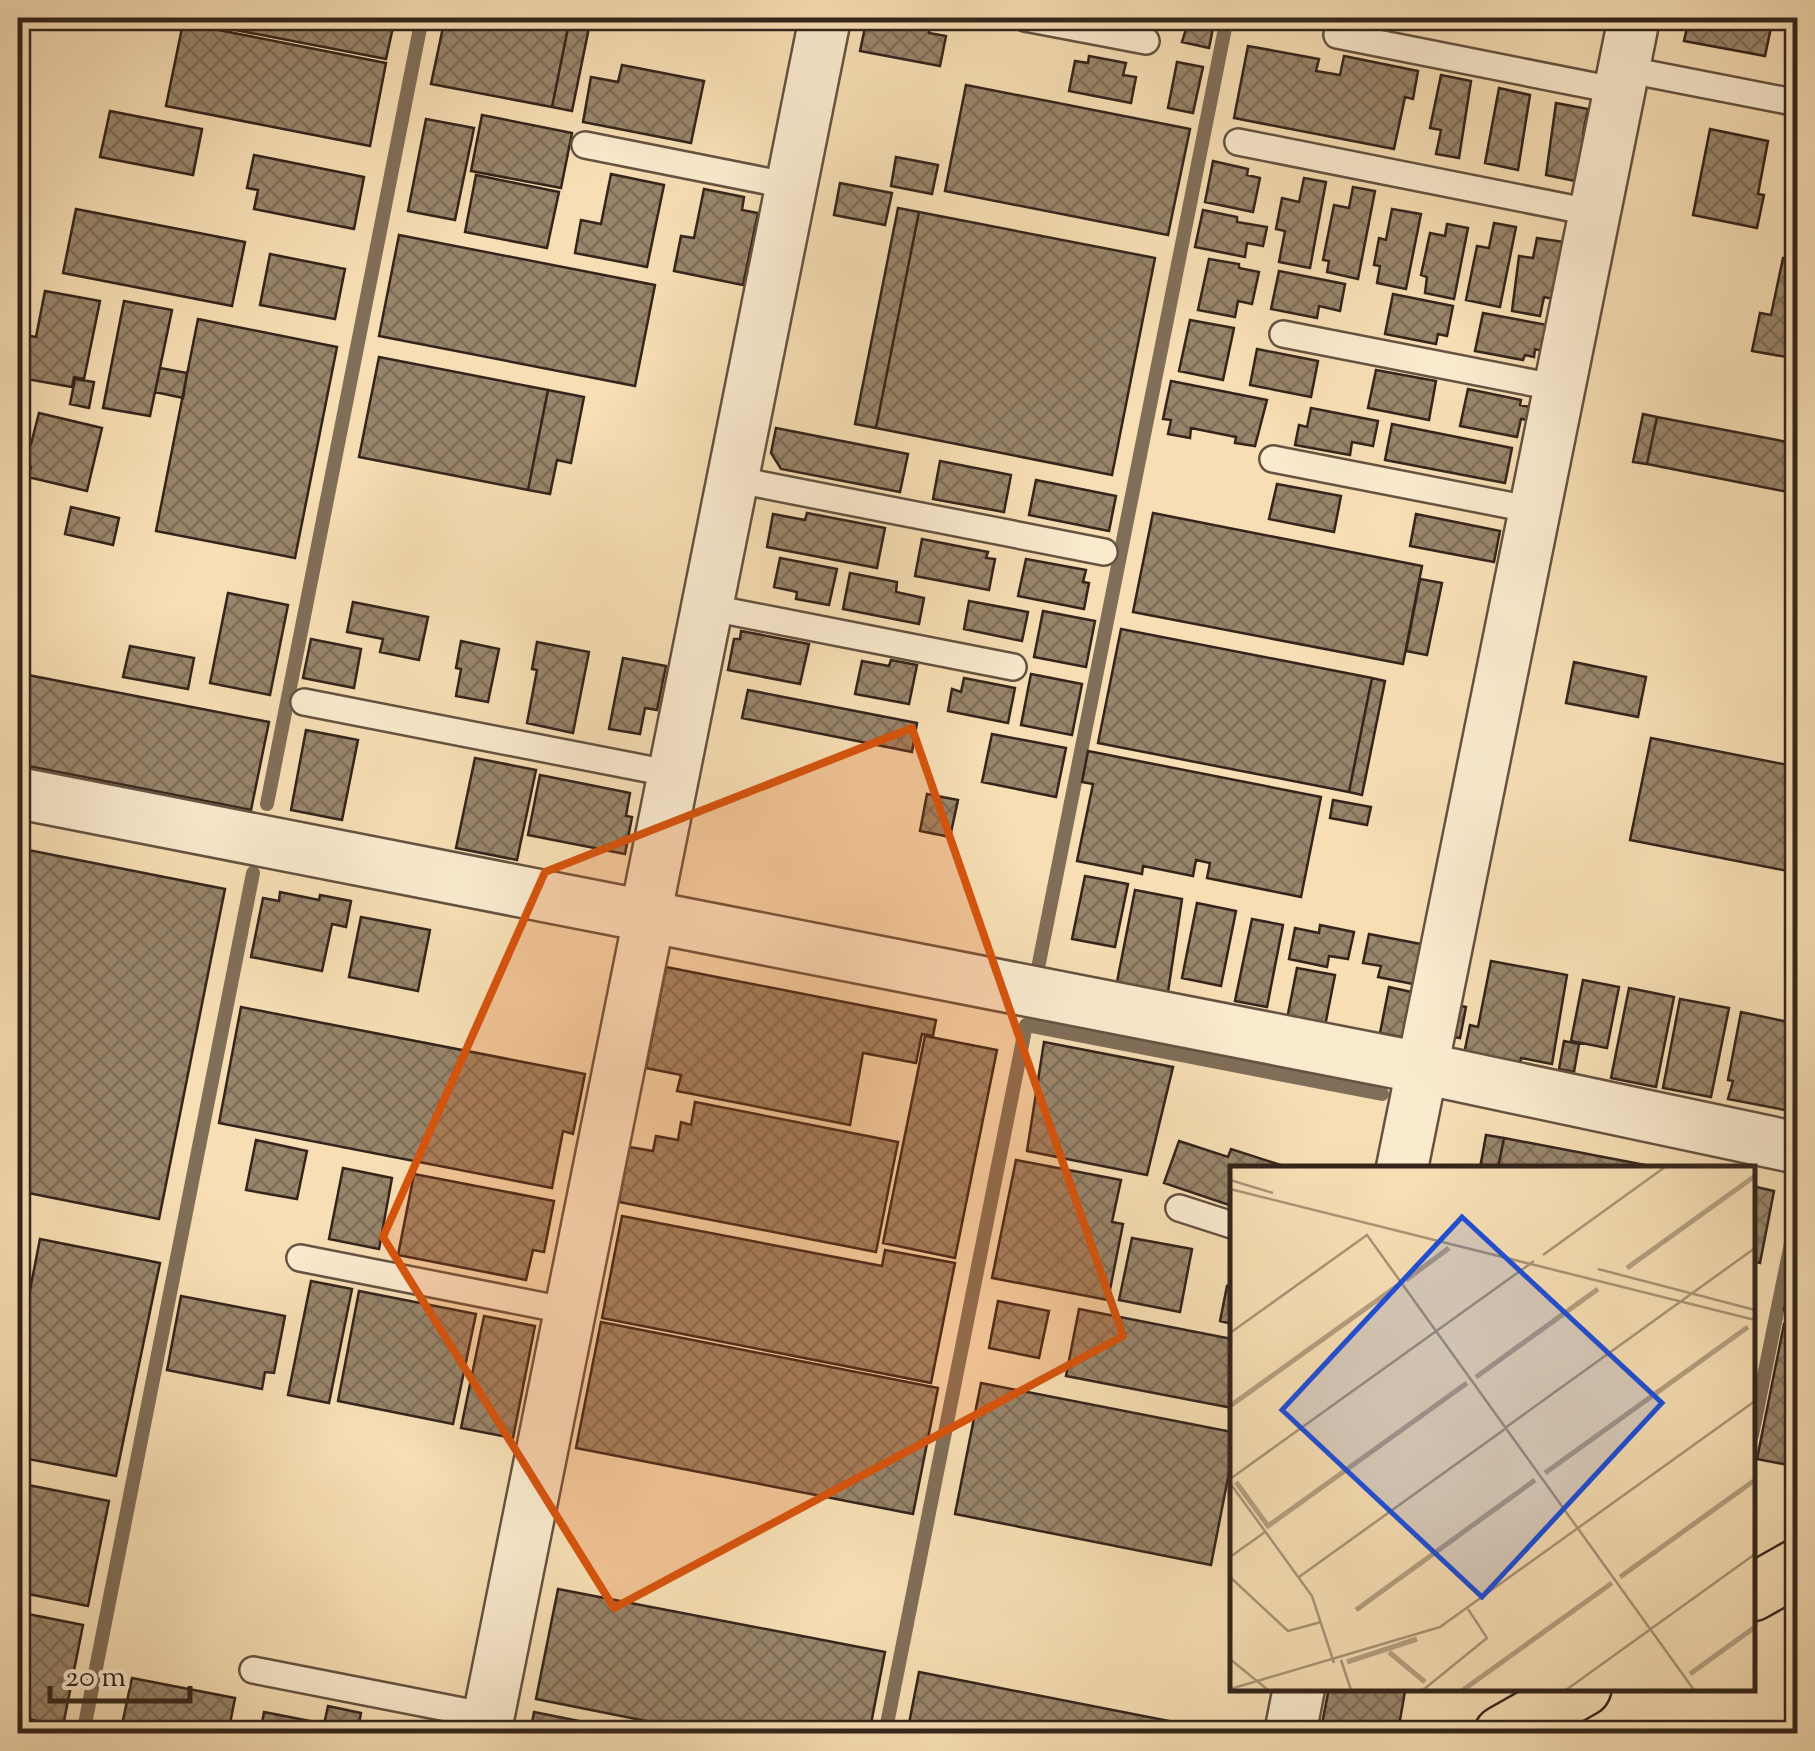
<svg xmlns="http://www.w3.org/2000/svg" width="1815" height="1751" viewBox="0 0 1815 1751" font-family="'Sorts Mill Goudy',serif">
	<defs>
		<pattern id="building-cross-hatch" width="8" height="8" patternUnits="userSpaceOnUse" patternTransform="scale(2.5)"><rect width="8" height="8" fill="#99856b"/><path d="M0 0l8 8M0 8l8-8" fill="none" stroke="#7e6d57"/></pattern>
	</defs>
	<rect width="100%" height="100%" fill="#f7deb4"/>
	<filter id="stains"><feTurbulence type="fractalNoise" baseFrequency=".002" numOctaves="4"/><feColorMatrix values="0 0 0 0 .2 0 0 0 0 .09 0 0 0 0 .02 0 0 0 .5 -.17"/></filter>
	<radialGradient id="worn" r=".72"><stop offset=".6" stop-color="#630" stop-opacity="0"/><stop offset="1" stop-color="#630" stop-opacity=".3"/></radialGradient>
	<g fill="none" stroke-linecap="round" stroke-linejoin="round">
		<path stroke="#816e58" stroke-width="14" d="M267 804 422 18
			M1039 963 1227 18
			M1752 1435 1798 1209
			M83 1734 253 873
			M885 1734 1026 1025 1382 1094"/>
	</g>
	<path fill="url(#building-cross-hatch)" stroke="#34241b" stroke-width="2.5" d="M173 18H395L386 59Z
		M445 18H570L552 107 431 84Z
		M570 18H591L572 111 552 107Z
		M867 18 930 27 929 33 946 36 940 66 860 51Z
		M1167 18H1215L1209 48 1182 42 1186 29 1166 25Z
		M1689 18H1773L1765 56 1684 41Z
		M183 23 386 63 370 146 166 106Z
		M1248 46 1319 59 1316 71 1340 75 1344 56 1418 71 1413 99 1405 97 1394 149 1234 118Z
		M1089 56 1126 63 1123 75 1136 77 1131 103 1069 91 1075 61 1088 63Z
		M1177 62 1203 67 1193 113 1168 108Z
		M622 65 704 81 691 143 583 122 591 77 618 82Z
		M1441 75 1471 81 1459 158 1436 154 1441 130 1430 128Z
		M966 85 1190 129 1168 235 945 191Z
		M1499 88 1530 95 1518 170 1485 163Z
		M1556 103 1588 109 1583 134 1589 135 1580 182 1546 175Z
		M110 111 202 129 193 175 100 157Z
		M482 115 572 133 561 188 471 171Z
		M426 119 474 128 455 220 408 211Z
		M1710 129 1768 141 1758 194 1764 195 1757 228 1693 215Z
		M254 155 364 177 354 229 254 209 258 190 247 188Z
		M896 157 938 165 932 194 891 186Z
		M1213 161 1248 169 1247 175 1260 178 1253 212 1205 202Z
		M611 174 664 185 647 267 575 253 581 220 601 224Z
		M476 175 559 192 547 248 465 232Z
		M1304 178 1326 182 1310 268 1279 262 1285 231 1276 229 1282 198 1299 202Z
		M840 183 892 193 885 225 834 215Z
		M1353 187 1375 191 1358 279 1327 272 1329 261 1323 260 1334 205 1349 208Z
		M704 189 744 197 742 210 758 213 743 285 674 271 681 236 694 238Z
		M898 208 919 212 876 428 855 424Z
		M76 209 245 242 232 306 63 273Z
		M1392 209 1421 214 1406 289 1377 283 1380 266 1374 265 1379 238 1386 240Z
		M1203 210 1237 217V222L1267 227 1263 246 1247 243 1245 257 1195 247Z
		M919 212 1155 258 1112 475 876 428Z
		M1494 223 1516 227 1500 307 1466 300 1477 246 1489 248Z
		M1447 224 1468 228 1454 299 1425 293 1427 277 1421 275 1430 233 1445 236Z
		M399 235 655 285 635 386 379 336Z
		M1537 238 1564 242 1553 299 1544 297 1540 316 1512 311 1519 256 1533 258Z
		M270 254 345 269 335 319 260 305Z
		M1783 258 1798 261V359L1752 351 1760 313 1771 315Z
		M1209 259 1239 264V268L1259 272 1252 304 1238 301 1235 317 1198 310Z
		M1279 271 1345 284 1340 311 1319 306 1317 318 1271 309Z
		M45 291 100 301 84 379 74 377 72 387 21 378 25 359 19 358 24 335 36 337Z
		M1393 294 1453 306 1447 336 1438 334 1436 344 1385 334Z
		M124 301 172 310 150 416 103 408Z
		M1483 313 1547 325 1542 351 1535 349 1534 357 1525 355 1523 360 1475 351Z
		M198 319 337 347 295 558 156 531Z
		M1190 320 1234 328 1223 380 1179 371Z
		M1257 349 1318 361 1311 397 1250 385Z
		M379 357 548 390 528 490 359 457Z
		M160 368 187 373 183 398 155 392Z
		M1376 370 1436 381 1429 420 1368 408Z
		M75 379 94 382 89 408 70 404Z
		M1171 381 1267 400 1255 446 1235 443 1236 437 1191 428 1190 438 1168 434 1171 420 1163 419Z
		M1468 389 1521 400 1520 405 1530 407 1528 420 1521 419 1517 437 1460 426Z
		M548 390 584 397 571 463 557 460 550 494 528 490Z
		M1311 408 1378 421 1373 446 1352 442 1350 455 1295 445 1299 425 1307 427Z
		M39 413 102 428 87 491 28 477 31 467 21 464 26 443 31 444Z
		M1643 414 1657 417 1647 464 1633 462Z
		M1657 417 1798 444V494L1647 464Z
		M1392 424 1512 448 1505 483 1385 460Z
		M776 428 908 454 900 492 781 469 771 453Z
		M940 461 1011 475 1004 512 933 499Z
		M1036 480 1116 496 1109 531 1029 515Z
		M1277 484 1341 496 1334 532 1269 519Z
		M71 507 119 518 113 545 65 534Z
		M807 513 885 528 877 568 767 547 773 514 805 520Z
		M1153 513 1422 566 1403 664 1133 612Z
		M1416 514 1500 531 1494 562 1410 546Z
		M922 539 988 552 986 558 995 559 989 590 915 576Z
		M780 558 837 569 829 605 796 599 797 592 774 587Z
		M1026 559 1086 570 1083 582 1089 583 1084 609 1018 596Z
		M850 573 897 582 896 592 924 598 919 624 843 609Z
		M1420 579 1442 583 1427 655 1406 651Z
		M228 593 288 605 270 695 210 683Z
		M969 601 1028 612 1022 641 964 629Z
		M353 602 428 617 419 660 380 652 383 639 347 632Z
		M1043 611 1095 621 1086 667 1034 657Z
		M1121 629 1372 678 1349 792 1098 743Z
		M741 631 809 644 800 684 728 670 734 639H740Z
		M311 639 361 649 354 688 303 678Z
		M461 641 499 649 488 702 456 696 461 669 456 668Z
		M537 642 589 652 573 733 527 723 537 670 532 669Z
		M130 646 194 658 188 689 123 677Z
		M623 658 666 666 657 710 645 708 640 734 609 729Z
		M891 660 917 665 909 704 855 694 862 661 889 666Z
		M1574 662 1646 677 1638 717 1566 703Z
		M18 673 269 722 251 810 18 764Z
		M1031 674 1082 684 1072 735 1021 725Z
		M964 678 1015 688 1008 723 948 711 952 689 961 692Z
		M1372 678 1385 681 1362 795 1349 792Z
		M748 690 917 723 912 752 742 718Z
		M306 730 358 740 342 820 291 810Z
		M992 734 1066 748 1056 797 982 782Z
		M1651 738 1798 767V873L1630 840Z
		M1088 751 1321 797 1301 897 1207 878 1210 863 1196 860 1193 876 1143 866 1142 874 1077 861 1093 784 1082 782Z
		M475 758 536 770 517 860 456 848Z
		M540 775 630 793 626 816 632 817 625 854 528 835Z
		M927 794 958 800 950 837 920 831Z
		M1333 800 1371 807 1367 825 1330 818Z
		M18 848 225 889 159 1219 18 1191Z
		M1085 876 1128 884 1115 947 1072 939Z
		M1135 890 1182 899 1168 992 1117 982Z
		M280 892 319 900 320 895 351 901 346 927 332 924 322 971 251 957 263 898 279 901Z
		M1197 903 1236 911 1221 986 1182 978Z
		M361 917 430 930 418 991 349 977Z
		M1252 919 1283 925 1267 1007 1235 1001Z
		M1320 925 1354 932 1348 959 1329 956 1327 967 1289 959 1295 928 1319 933Z
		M1369 934 1426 945 1418 985 1378 977 1381 966 1363 963Z
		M1491 961 1567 975 1552 1064 1521 1058 1520 1065 1464 1054 1470 1025 1478 1027Z
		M666 967 936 1020 933 1036 922 1034 916 1063 863 1053 850 1125 677 1091 681 1075 646 1068Z
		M1297 968 1335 975 1325 1026 1287 1019Z
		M1583 980 1619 987 1607 1048 1571 1041Z
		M1389 987 1416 993 1407 1038 1380 1033Z
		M1629 988 1674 997 1656 1087 1611 1078Z
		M1680 999 1729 1008 1711 1097 1663 1088Z
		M1452 1004 1466 1007 1460 1038 1446 1036Z
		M241 1007 585 1074 573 1134 563 1131 552 1188 219 1123Z
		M1741 1012 1798 1024 1795 1112 1728 1099 1733 1081 1728 1080Z
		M925 1036 997 1050 955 1258 883 1243Z
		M1564 1041 1579 1044 1574 1072 1559 1069Z
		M1044 1042 1173 1067 1147 1175 1027 1151Z
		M695 1102 898 1142 876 1252 619 1202 629 1147 653 1151 656 1136 678 1140 681 1122 691 1125Z
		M1486 1135 1504 1138 1498 1168H1480Z
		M1504 1138 1661 1168H1498Z
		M256 1140 307 1151 297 1199 246 1190Z
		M1179 1141 1228 1157 1231 1149 1290 1168H1232V1206L1164 1183Z
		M1016 1160 1121 1180 1112 1222 1123 1224 1108 1300 992 1278Z
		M343 1168 392 1178 379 1249 329 1239Z
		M414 1174 554 1201 544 1252 533 1250 526 1280 398 1255Z
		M1752 1186 1774 1191 1760 1263 1752 1261Z
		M622 1216 882 1266 885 1250 955 1263 931 1383 602 1318Z
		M1132 1238 1192 1249 1180 1312 1119 1300Z
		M40 1239 160 1263 116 1476 18 1457V1351Z
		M1798 1239V1312L1784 1310Z
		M311 1281 352 1289 329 1403 288 1395Z
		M1227 1286 1232 1287V1324L1220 1321Z
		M359 1291 476 1314 453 1424 338 1401Z
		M181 1296 285 1316 274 1373 265 1372 262 1389 167 1370Z
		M998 1301 1049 1311 1039 1358 989 1348Z
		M1079 1309 1232 1339V1408L1066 1376Z
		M484 1316 535 1326 513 1438 461 1428Z
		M601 1322 938 1388 913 1514 576 1448Z
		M1784 1324 1798 1326V1467L1757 1459Z
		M981 1383 1232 1432V1457L1211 1565 955 1514Z
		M18 1483 109 1501 88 1606 18 1592Z
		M558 1589 885 1652 869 1734H711L536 1699Z
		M18 1612 83 1625 63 1726 18 1717Z
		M919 1672 1174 1722 1172 1734H907Z
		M132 1678 235 1698 228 1734H120Z
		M1329 1688 1405 1691 1399 1726 1384 1734H1320Z
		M328 1706 361 1713 357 1734H322Z
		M264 1712 315 1722 313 1734H260Z
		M534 1712 644 1734H530Z
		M1174 1722 1197 1726 1196 1734H1172Z"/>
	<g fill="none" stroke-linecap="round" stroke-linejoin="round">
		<g stroke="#655241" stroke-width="30">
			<path id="service" d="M1025 18 1146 41
				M1337 35 1619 91
				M1624 69 1798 103
				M1238 142 1595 213
				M585 145 791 186
				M1283 334 1559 388
				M1273 459 1534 510
				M733 479 1104 552
				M707 607 1013 667
				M304 702 673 774
				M1179 1208 1232 1225
				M300 1258 569 1311
				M253 1670 488 1716"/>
		</g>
		<g stroke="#655241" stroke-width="55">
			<path id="minor" d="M18 793 1422 1068 1798 1148
				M645 917 825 18
				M1402 1168 1634 18
				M485 1734 649 918
				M1290 1734 1299 1688"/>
		</g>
		<g stroke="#34241b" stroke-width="60">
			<path id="primary" d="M1752 1593 1798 1567
				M1502 1734 1583 1688"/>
		</g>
		<use href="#service" stroke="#faeace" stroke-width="25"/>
		<use href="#minor" stroke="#faeace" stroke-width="50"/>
		<use href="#primary" stroke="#f7deb4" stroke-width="55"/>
	</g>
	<path fill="#d6540e" fill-opacity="0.2" stroke="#d6540e" stroke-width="8" stroke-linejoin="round" d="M912 728 1123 1336 614 1608 383 1237 545 872Z"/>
	<g transform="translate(1230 1166)">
		<rect width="525" height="525" fill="#f7deb4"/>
		<path fill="none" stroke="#b59f80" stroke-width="5" d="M397 102 525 10M176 114 219 82M246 211 368 123M0 240 167 120M315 307 518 161M6 316 38 360 237 217M390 411 525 314M126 444 305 314M159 486 195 516M117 496 187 473M460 508 525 461M233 524 382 417"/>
		<path fill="none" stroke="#a99477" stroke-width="2.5" d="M0 14 43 27M0 23 525 154M313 89 435 1M368 103 525 144M0 167 137 69 464 524M275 262 525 82M0 313 304 95M0 317 82 430 104 497M0 391 35 366M0 411 58 465 91 456M69 411 275 263M0 493 38 524M111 494 121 524M0 523 210 461 525 235M193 524 257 472 238 443M336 524 525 388"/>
		<path fill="#1d4ed8" fill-opacity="0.15" stroke="#1d4ed8" stroke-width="5" d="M232 51 432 237 252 431 52 244Z"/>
		<rect width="525" height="525" fill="none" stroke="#34241b" stroke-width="5"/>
	</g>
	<rect width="1815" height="1751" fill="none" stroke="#f7deb4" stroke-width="60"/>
	<rect x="20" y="20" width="1775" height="1711" fill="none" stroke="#34241b" stroke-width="5"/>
	<rect x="30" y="30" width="1755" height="1691" fill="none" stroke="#34241b" stroke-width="2.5"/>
	<path d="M50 1686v15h140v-15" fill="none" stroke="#34241b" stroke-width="5"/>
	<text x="65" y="1686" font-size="30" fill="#34241b" stroke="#faeace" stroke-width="8" paint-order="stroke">20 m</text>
	<rect width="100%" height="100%" filter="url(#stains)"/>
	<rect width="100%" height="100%" fill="url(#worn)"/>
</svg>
